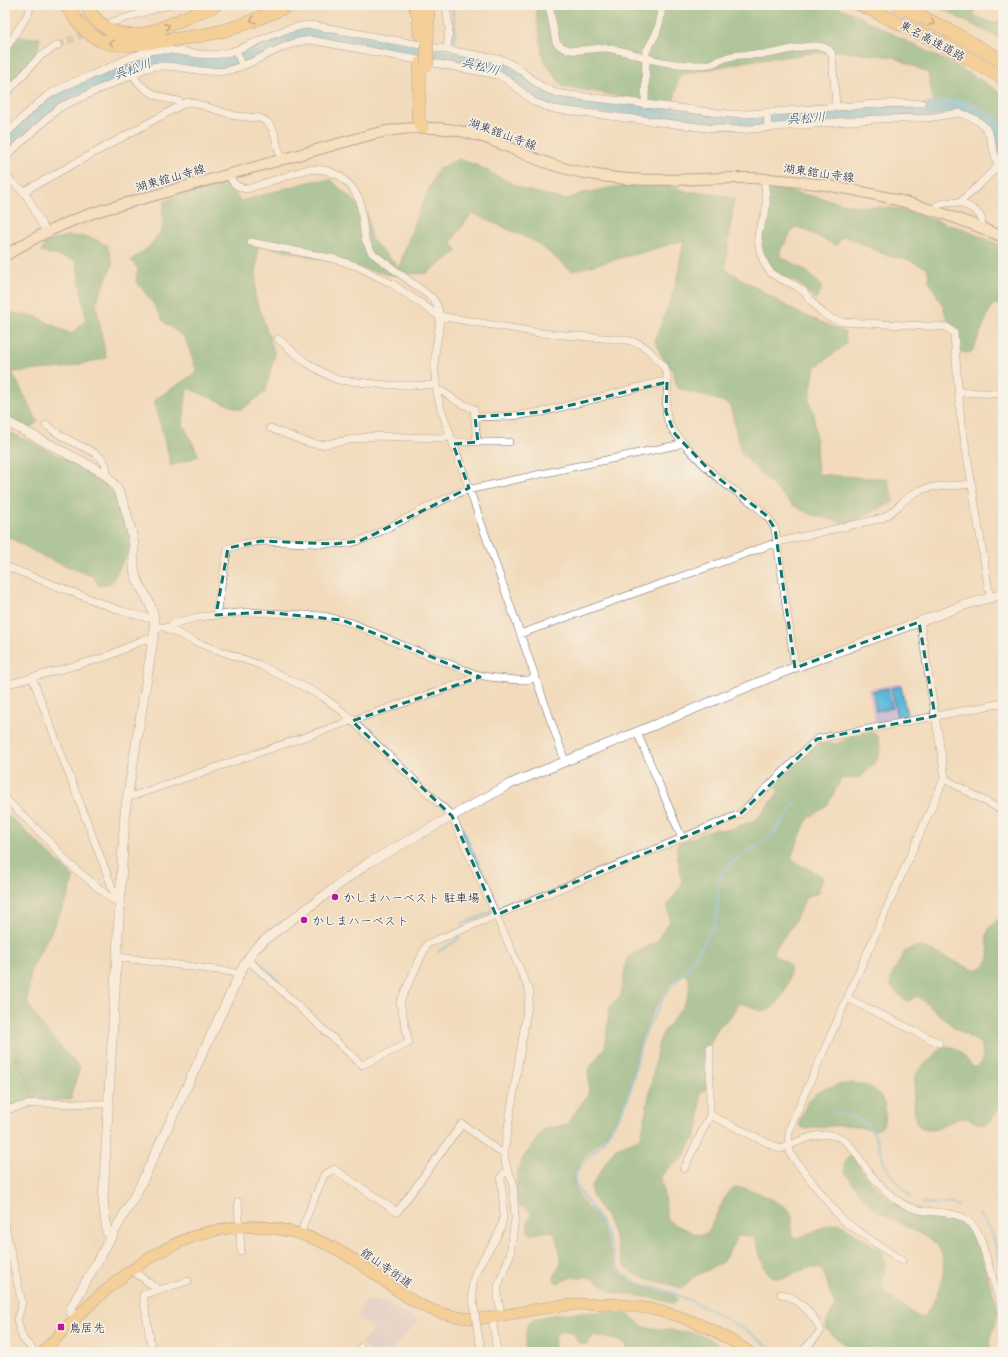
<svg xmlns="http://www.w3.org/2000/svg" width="1008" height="1357" viewBox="0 0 1008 1357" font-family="Mali,'Klee One',sans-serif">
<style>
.industrial{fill:#cfbdcf}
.green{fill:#77c788;stroke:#4c7462}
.forest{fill:#61ac74;stroke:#426758}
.water{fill:#5cb7da;stroke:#3f6c8a}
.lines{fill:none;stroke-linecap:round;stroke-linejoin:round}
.stream{stroke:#5cb7da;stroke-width:2.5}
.river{stroke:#5cb7da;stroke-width:15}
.minor-tunnel{stroke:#c8b6a2;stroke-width:7;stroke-dasharray:7 3.5;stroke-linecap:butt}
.minor-casing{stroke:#6b6368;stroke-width:8}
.tertiary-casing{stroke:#6b6368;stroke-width:10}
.secondary-casing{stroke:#6b6368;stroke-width:12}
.primary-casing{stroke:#6b6368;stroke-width:12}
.motorway-casing{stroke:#6b6368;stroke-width:14}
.minor{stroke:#fff;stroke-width:7}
.tertiary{stroke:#fff;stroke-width:9}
.secondary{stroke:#fce6c4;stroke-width:10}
.primary{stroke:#f7c06c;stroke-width:11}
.motorway{stroke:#f7c06c;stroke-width:13}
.minor-bridge-casing{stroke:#6b6368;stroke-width:8;stroke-linecap:butt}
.motorway-bridge-casing{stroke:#6b6368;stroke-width:14;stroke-linecap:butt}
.minor-bridge{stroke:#fff;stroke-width:7}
.motorway-bridge{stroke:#f7c06c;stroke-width:13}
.oneway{stroke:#8c7154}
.marked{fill:none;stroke:#0f766e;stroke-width:3;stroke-dasharray:8 5;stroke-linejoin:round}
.poi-dot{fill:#b5179e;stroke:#f7f3e8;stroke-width:1.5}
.labels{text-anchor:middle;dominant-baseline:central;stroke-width:3;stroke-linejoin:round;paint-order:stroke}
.street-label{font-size:12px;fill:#22223b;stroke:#f7f3e8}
.poi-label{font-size:12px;fill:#22223b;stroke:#f7f3e8;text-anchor:start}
.water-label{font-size:13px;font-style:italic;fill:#365673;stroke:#f7f3e8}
</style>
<rect width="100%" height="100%" fill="#f7f3e8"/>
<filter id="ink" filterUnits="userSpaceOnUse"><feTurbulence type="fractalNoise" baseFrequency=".025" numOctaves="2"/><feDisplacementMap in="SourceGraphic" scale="8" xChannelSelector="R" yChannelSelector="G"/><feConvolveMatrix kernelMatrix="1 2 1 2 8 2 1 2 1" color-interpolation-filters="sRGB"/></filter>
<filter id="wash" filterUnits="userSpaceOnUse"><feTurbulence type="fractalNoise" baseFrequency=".012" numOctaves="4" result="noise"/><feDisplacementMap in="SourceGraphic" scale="16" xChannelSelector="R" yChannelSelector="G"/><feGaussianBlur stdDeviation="0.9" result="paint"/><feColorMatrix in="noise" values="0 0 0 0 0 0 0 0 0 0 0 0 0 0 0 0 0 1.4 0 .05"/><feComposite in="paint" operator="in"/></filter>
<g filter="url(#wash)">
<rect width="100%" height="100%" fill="#f2dbbc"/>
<!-- industrial -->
<path class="industrial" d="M901,683L908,718L876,725L868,689Z
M372,1300L386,1303L419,1320L390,1352H370L361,1343L373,1330L360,1319L359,1315L361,1307L364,1303L368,1301Z"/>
<!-- green -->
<path class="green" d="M9,1044L31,1101L5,1107V1045Z"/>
<!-- forest -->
<path class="forest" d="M535,5H832L848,11L973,75L1003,95V137L975,102L934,105L928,73L894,57L837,51L755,60L679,75L673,106L562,86L543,59Z
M934,5H974V16L993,23L1003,19V40Z
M7,37L40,38C38,61 22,75 5,90V39Z
M459,159L476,165L523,189L565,200L580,194L614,187L667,185L689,192H705L734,199L725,269L797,312L845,332L846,344L815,368L809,401L814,413L818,474L868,478H887L894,501L849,524L812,515L792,505L741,453L730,404L678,388L672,370L661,355L655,340L675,288L684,240L648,251L572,271L534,241L472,213L451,242L458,251L427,273L390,275L264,246H258L255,296L275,354L265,392L241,410L187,388L183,424L199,456L171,466L154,400L197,372L185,338L164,322L152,302L136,281L138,269L131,260L149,247L163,228V210L165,201L192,190L223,181L241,201L312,181L331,180L367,213L371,239L399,267L416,218L438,169Z
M772,187L855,206L893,208L909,212L960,228L1003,246V306L995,304L992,305L974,348L971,352L965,353L960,351L952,327L947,319L943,306L929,281L928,269L925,267L906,259L888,256L847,237H842L837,245H835L801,228L795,227L780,251V256L805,270L820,284L821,286V291L817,298H814L799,284L777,274L769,263L763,249L761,237L768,192L769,189Z
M66,236L89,237L107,245L113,264L96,303L106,358L63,368L12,372L38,422L26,430L5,418V311L37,317L71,334L86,319L76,260L41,252L45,243Z
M5,430L94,473L118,497L129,526L130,550L111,583L99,586L94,577L44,557L5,535Z
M869,732C876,733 878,735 879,742C880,747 881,751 879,755C876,763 866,773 860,777L841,779L827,806L810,817L806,822L793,853C791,858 792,860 796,863L819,874L822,876L823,879L817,894L807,896L805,899L793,925L773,951C775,960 786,959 790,966C790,982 787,992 776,1004C772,1008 769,1011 762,1011C754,1010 747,1002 738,1004L731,1016L718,1028L708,1048L707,1089L700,1092V1094L699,1126L695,1137L683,1158L667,1169L661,1177L667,1216L668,1220L672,1223L698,1235H703L707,1234L727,1193C731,1188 738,1187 744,1188C753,1190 788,1205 791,1213C794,1220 790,1228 792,1235L796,1238L800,1237L831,1224L837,1223L843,1225L880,1250C893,1266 876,1281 885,1294L919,1317H923C939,1300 954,1257 933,1241L879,1212C865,1202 856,1187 845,1173L844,1165L847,1158L852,1156C857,1161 860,1168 864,1174C877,1189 894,1208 914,1214C938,1220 963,1209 976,1238L997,1306L998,1315L990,1342L989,1352H853L826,1329V1323L835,1306L823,1271C804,1257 783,1294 766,1270C761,1262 759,1250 756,1241C752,1235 744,1235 738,1236L722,1263L694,1277C689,1280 687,1287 681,1288L640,1276L633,1273L627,1268L622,1261L611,1228L606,1217L592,1196L591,1189L593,1184L611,1154L616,1148L639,1139L642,1133C646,1112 650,1090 654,1069C656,1057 657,1043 663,1033C674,1014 695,1000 688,976L683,974C665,981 643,1029 638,1048C634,1066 632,1084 625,1101C620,1112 614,1123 607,1132C598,1146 572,1165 573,1181C574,1194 592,1211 599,1222C609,1241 609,1265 626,1278C637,1287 661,1291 675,1296L677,1298V1301L675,1303H672L647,1297L612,1292L595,1279L588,1277H572L558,1283L555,1281C551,1273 561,1269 561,1260C561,1252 557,1244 556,1237C551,1227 540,1234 531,1234L528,1231L527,1222L531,1216V1212L519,1206L517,1202L516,1182L518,1171L521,1161L544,1129L551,1127L565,1126L587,1096C591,1087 588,1079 588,1070L605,1047L609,1010L611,1005L621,995L626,961L630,956L635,953L656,942L670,921L668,905L682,884L676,846L678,844L714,829L726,830L731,829L757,819L778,793L776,784L815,745L819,743H824L837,744L851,736Z
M5,812L74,877L67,899L51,932L31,969L27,1002L42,1026L80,1068L71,1094V1100H33L10,1042L5,1043Z
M1003,914V1103L990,1122C981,1129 972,1117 961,1118C948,1120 938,1134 924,1129C922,1128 918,1126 917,1124C913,1117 913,1081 916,1075C920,1066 926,1064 933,1057C939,1051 941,1043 952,1047C963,1050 966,1061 974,1067H978C984,1059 984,1052 980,1043L957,1030L920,998L917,996L908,1001L905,1000L891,987V978L904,952L914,947H923L971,969C976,970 981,969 985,964C994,955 985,945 987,934C989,925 998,921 1003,914Z
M852,1083C879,1085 890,1100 883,1126L879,1129L874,1130L847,1125L817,1127L807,1129L800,1127C798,1122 801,1117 803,1112C806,1106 808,1100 813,1096C823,1087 840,1084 852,1083Z
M601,1312H615L629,1315L644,1327L696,1333L709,1338L733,1352H628L626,1344L623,1342L595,1335L593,1336L587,1344C575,1346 579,1340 573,1334L564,1331L556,1334L553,1352H525C525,1345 525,1330 528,1324C533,1313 589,1312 601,1312Z"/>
<!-- water -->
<path class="water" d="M901,686L907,716L897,717L891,688Z
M888,688L892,708L876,711L873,691Z"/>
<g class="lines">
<!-- stream -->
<path class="stream" d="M452,5L455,28L454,47L455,50
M453,59L454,55
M458,820L495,901L494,902
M463,925L464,923L490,913L491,910
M5,944L6,951L5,964
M438,952L457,940L459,936
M258,961L279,981
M834,1112C853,1116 870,1120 877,1140C880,1148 881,1156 885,1164C890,1176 901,1186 910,1196
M922,1203L954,1204L958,1206
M979,1215C994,1230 998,1252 1003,1273
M776,1352L747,1331L705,1307L673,1293L638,1283L629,1278L622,1272L616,1264L605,1230L600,1220L578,1189L575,1183V1175L578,1169L601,1144L615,1123L622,1112L631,1088L640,1047L646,1031L666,993L686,970L714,927L717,913L719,881L723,872L730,864L771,836L796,803"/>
<!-- river -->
<path class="river" d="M5,146L55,100L142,62L158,58H166L209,64L222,63L235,60L297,34L311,32L501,68C522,76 531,95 555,101L727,122L885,111L926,110L959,106L966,108L990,121L996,130L1003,154"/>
</g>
</g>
<g filter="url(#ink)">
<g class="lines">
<!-- minor-tunnel -->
<path class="minor-tunnel" d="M58,45L104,26"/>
<defs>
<path id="minor" d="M446,5L449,28L447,49
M549,5L556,42C568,57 589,47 605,48C630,50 652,63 677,64C687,65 700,66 710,64C718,62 725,57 733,56C744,54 756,55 767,54C781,53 827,36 832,55L836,106
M112,22L168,5
M5,50L28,14L31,5
M236,50L242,65
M133,74C140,91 162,99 179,101L181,105
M495,74L498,59
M5,95L40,56L58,45
M645,105L646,52L656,34L660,21L662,5
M767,112L768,128
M5,135C19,122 32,107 47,96C63,85 82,79 99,72C118,64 136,53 156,50C179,48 203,59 226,53C255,46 281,26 311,25L503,60C526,69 536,90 562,94L728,114H746L875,104L922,103
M5,157L60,107L144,69C172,60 196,75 224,71C254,66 281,42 311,40L498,75L506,79L534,102L553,109L707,128L737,130L876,119L927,118L960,113L966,115L978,121L985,127L989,134L998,166L980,184L959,203
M229,174C232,184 237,187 247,189L308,169L325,170L340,176L352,187L360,201L365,239L372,253L431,297C447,312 436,337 435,356C434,373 436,390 440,406L565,761
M5,176L23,191L28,198L46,232
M765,179C764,188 767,197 766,207C766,215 761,222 759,230C756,243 762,263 771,273C780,281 794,282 803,291C818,306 819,317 843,322L947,327L954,333L960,412L990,597
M24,193L28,189L185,103L191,102L236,116L260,118L267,122L273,129L281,159
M935,211L937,205C944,203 953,201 960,203C969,206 980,212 982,221L980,227
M251,242L335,259L359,267L392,284L439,316L540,333L626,340C638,342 646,346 654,356C660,362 666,368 667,376C670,394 661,410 671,427C675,434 681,440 686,446C698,459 710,472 724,483C741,496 765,508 775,529L794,660L797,667
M278,339L307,363L329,376L338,380L387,385H436
M437,392L442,391L456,401L474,409L477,442
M959,392L1003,394
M475,417L511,416L542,412L660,382H667
M46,425C53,430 59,435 67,439C80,447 106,453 107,471L105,475
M270,428L306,442L320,445L373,436L445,438L450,436
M453,444L459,442H509
M5,566L121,611L148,618H154
M216,615L228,548L243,544L261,541L334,544L351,543L368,538L432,505L463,491L573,467L677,445L682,441
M155,627H165L195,642L260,665L322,696L343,712L452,816L530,992L504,1152L506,1166L513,1182L515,1218L510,1255L498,1286V1297L501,1315
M169,630L172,624L199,617L248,612L323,616L352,623L399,644L475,674L489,677L516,680H529L535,677
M520,634L778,542L883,518C894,512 902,501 913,494C931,483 951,487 972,484
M32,677L115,895L120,896
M5,685L106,657L145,639L153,641
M637,732L682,838
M945,779L1003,811
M127,795L133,796L473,679L475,674
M5,798L49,841L67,862L113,900H120
M117,957L232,972L239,976
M247,959L362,1065L409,1043L400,1002L427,944L740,814L817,739L1003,703
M847,998L939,1043
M5,1110L35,1103L109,1104
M710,1115L780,1149C797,1143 816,1131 835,1136C852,1141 858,1158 868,1171C877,1183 889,1196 903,1204C930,1220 964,1201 980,1237L1003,1312
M684,1169L710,1115V1048
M238,1202L241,1251
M5,1226L22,1303L17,1320L23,1339L35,1352
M301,1235L304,1223L324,1175L334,1169L397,1212L462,1124L500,1152H504
M902,1261L842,1220L791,1155C788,1145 787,1135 791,1125L945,777L921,627L919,622
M133,1269L137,1274L156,1288L157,1291
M781,1294C799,1298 814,1315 821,1331L802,1352
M473,1300C468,1267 489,1257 500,1230C506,1215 502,1195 501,1178L504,1173L508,1171
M492,1317L497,1352
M478,1334L482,1352
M361,1347L366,1352
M152,1352L143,1295L188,1281"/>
<path id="tertiary" d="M5,421L102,472C119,485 124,502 129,522C131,530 133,538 134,546C134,556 133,565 135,574C137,582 142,589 146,596C153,608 156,620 154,634L125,812L103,1200L107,1232L113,1235
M75,1317L71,1312V1308L140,1186L244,965L254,950L267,938L368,863L510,784L796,667L965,605L1003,594"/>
<path id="secondary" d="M5,256C35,236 68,221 102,210L373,134C408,126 444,125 479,136C499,142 519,152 539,160C559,168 581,173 602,176C651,184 702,177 751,178C838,182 924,202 1003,237"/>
<path id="primary" d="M43,1352C118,1271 208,1190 326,1244C359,1259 386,1285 417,1303C437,1314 456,1318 478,1319C505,1316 532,1309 559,1306C629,1298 690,1311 749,1352"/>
<path id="motorway" d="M66,5C76,20 85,34 102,41C119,47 137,44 154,42C179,39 205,36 229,29C250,23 269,14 289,5
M87,5C90,14 96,21 104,26C129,44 151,33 176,22C189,16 202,11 215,5
M415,5L419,17L420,34
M427,5L428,15L427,43
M861,5L946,46L1003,78
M898,5L952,32L1003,61
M420,64L418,118L422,127"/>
</defs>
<!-- minor casing -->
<use href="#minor" class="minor-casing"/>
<!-- tertiary casing -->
<use href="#tertiary" class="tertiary-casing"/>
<!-- secondary casing -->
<use href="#secondary" class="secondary-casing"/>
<!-- primary casing -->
<use href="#primary" class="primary-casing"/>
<!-- motorway casing -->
<use href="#motorway" class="motorway-casing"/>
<!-- minor -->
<use href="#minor" class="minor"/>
<!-- tertiary -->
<use href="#tertiary" class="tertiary"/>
<!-- secondary -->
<use href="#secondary" class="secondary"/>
<!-- primary -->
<use href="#primary" class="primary"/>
<!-- motorway -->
<use href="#motorway" class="motorway"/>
<defs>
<path id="minor-bridge" d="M473,1300L478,1334"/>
<path id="motorway-bridge" d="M427,65V43"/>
</defs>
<!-- minor-bridge casing -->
<use href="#minor-bridge" class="minor-bridge-casing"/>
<!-- motorway-bridge casing -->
<use href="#motorway-bridge" class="motorway-bridge-casing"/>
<!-- minor-bridge -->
<use href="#minor-bridge" class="minor-bridge"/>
<!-- motorway-bridge -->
<use href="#motorway-bridge" class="motorway-bridge"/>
</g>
<!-- one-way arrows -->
<defs><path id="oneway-chevron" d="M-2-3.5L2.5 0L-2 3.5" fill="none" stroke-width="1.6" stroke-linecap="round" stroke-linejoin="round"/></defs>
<g class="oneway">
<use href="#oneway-chevron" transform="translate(253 20) rotate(158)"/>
<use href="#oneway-chevron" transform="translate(932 23) rotate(27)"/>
<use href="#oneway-chevron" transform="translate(167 26) rotate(-24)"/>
<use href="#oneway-chevron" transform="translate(112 43) rotate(-168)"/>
</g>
</g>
<!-- marked area -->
<path d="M0 0H1008V1357H0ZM667,382L666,412L675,434L713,474L767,516L775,529L795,668L919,622L935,716L817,739L740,814L496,915L452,816L352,721L480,677L342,620L264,612L216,615L228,548L261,541L334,544L360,541L469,488L453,444L478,442L475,417L542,412Z" fill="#f2dbbc" fill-opacity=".55" fill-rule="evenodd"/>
<path class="marked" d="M667,382L666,412L675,434L713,474L767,516L775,529L795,668L919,622L935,716L817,739L740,814L496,915L452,816L352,721L480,677L342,620L264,612L216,615L228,548L261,541L334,544L360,541L469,488L453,444L478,442L475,417L542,412Z"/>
<!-- markers -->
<g class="poi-dot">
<circle cx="335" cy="897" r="4"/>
<circle cx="304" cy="920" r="4"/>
<rect x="57" y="1323" width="8" height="8" rx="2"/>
</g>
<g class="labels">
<!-- street labels -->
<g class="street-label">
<text transform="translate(933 40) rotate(28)">東名高速道路</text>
<text transform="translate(503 133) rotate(20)">湖東舘山寺線</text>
<text transform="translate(819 172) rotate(8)">湖東舘山寺線</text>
<text transform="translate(170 177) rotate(-16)">湖東舘山寺線</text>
<text transform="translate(387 1267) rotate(35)">舘山寺街道</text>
</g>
<!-- poi labels -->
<g class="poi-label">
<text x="343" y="897">かしまハーベスト 駐車場</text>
<text x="312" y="920">かしまハーベスト</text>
<text x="69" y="1327">鳥居先</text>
</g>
<!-- water labels -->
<g class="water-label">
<text transform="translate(481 65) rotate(14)">呉松川</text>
<text transform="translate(132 68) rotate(-20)">呉松川</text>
<text transform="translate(806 117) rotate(-4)">呉松川</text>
</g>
</g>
<!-- margin -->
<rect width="1008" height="1357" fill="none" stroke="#f7f3e8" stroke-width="20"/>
</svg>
